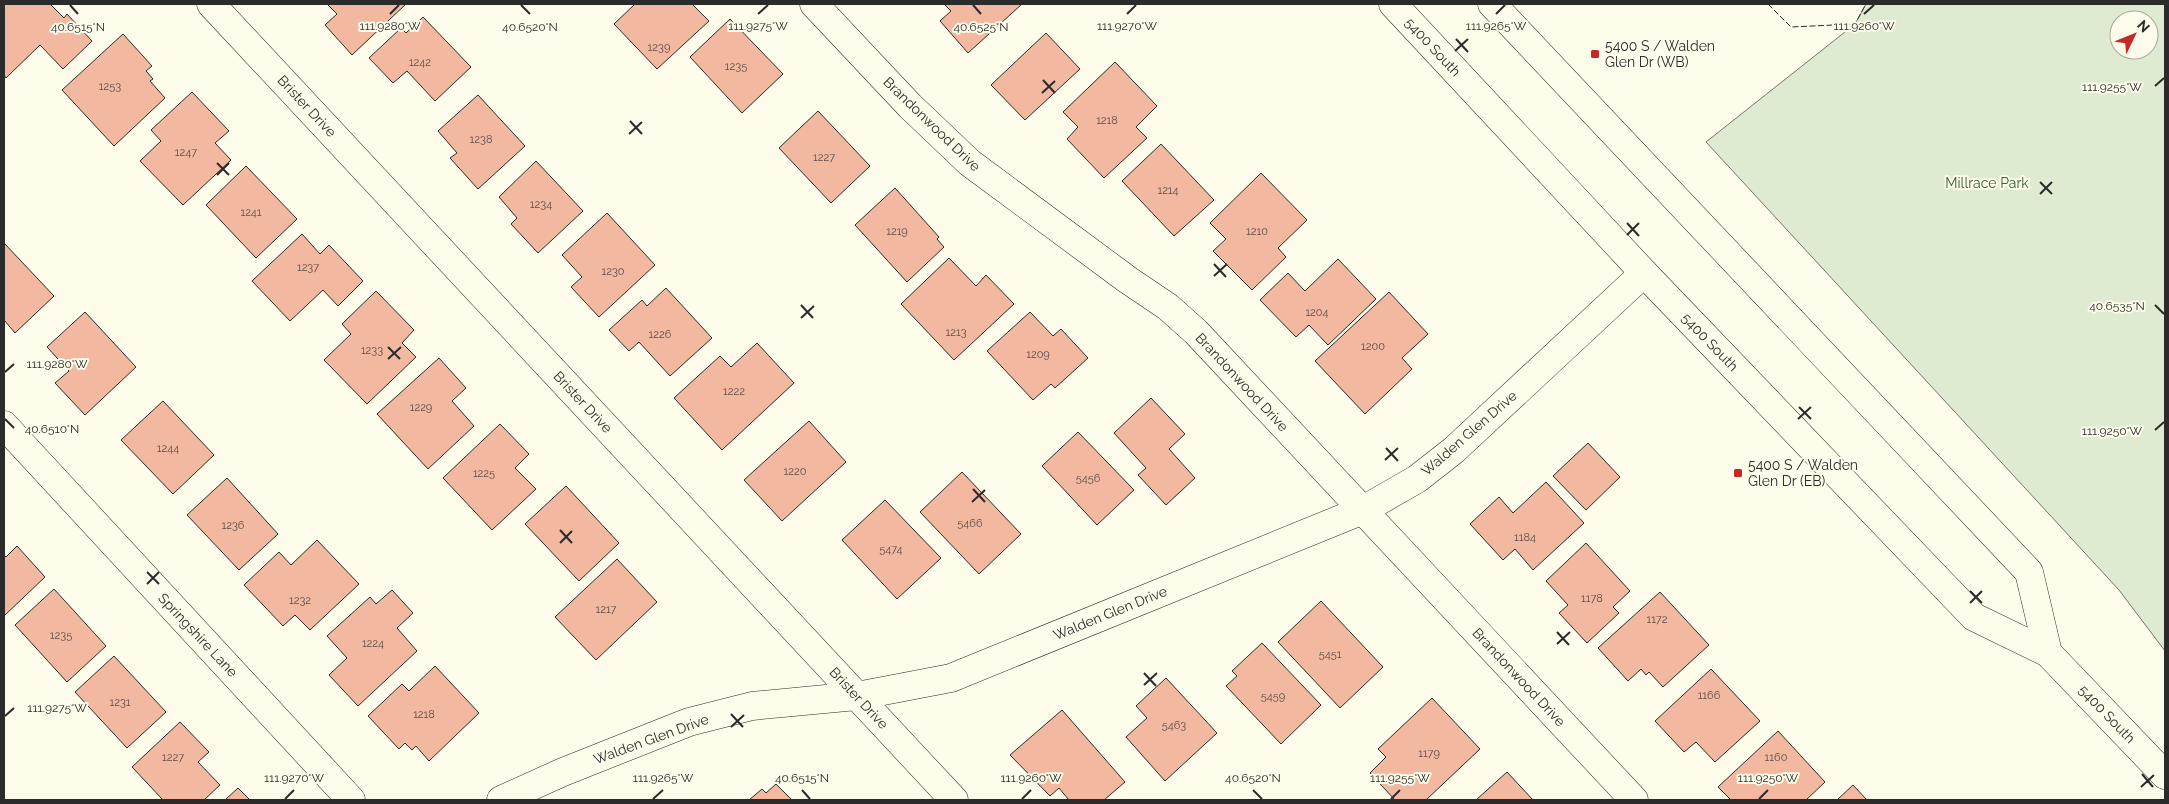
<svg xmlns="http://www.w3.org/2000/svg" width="2169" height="804" viewBox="0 0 2169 804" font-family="Raleway,sans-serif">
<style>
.green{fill:#deebd1;stroke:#74746e;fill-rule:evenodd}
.building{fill:#f2b8a0;stroke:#2b2b2b}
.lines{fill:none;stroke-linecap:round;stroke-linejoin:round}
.minor-casing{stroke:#2b2b2b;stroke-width:29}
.primary-casing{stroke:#2b2b2b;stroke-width:29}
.minor{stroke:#fdfbea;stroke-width:28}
.primary{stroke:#fdfbea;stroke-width:28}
.fence{stroke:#2b2b2b;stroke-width:1;stroke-dasharray:6 2.5;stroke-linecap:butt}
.ticks{fill:none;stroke:#2b2b2b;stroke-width:2}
.poi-dot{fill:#c62828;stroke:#fdfbea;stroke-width:2}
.labels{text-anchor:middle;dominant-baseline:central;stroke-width:4;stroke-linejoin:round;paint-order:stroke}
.number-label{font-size:11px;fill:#5d4e48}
.poi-label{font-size:14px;fill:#2b2b2b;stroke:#fdfbea;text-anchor:start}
.street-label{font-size:14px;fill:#2b2b2b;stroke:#fdfbea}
.park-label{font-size:14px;fill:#34623c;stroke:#fdfbea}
.ticks-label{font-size:12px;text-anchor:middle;fill:#2b2b2b;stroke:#fdfbea;stroke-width:4;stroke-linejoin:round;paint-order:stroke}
</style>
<rect width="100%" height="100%" fill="#fdfbea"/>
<!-- green -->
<path class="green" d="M1866,4H2165V651L2119,590L1706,142L1855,24ZM2119,20H2149V50H2119Z"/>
<!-- building -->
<path class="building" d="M4,4H50L64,18L67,14L92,41L63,69L40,45L6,78L4,75Z
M327,4H406L352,55L325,25L337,14Z
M635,4H694L693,5L709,21L657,69L614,24Z
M944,4H1022L968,53L940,21L951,11Z
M423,17L471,67L435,101L407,71L393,83L369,58L401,28L406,33Z
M730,19L783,74L742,113L690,57Z
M1046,33L1080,69L1025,120L991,85Z
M123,34L152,66L146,71L153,79L150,81L165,98L114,146L62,90Z
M1115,62L1157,106L1136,127L1147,138L1104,178L1067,139L1078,127L1063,112Z
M192,92L229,131L215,143L231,160L183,205L140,161L161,141L151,130Z
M478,95L525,146L478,189L450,158L457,153L438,131Z
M818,111L870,166L831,203L779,148Z
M1161,144L1214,200L1174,236L1122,181Z
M536,161L583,211L538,253L511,224L517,218L499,197Z
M246,166L297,219L256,258L206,205Z
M1261,173L1307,220L1278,248L1286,257L1252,290L1213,251L1226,239L1210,223Z
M895,188L939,237L937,239L944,247L907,282L855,225Z
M607,213L655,265L599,317L571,287L582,277L562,255Z
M302,234L320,254L329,245L363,281L338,306L323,290L290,321L252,281Z
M4,243L54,296L15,333L4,320Z
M949,258L976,286L986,275L1014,304L954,360L901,304Z
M1338,259L1376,299L1328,345L1309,325L1296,337L1260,300L1288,273L1305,291Z
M666,288L712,338L670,376L639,342L629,351L609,330L642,300L647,306Z
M376,291L414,330L402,343L416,357L367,404L324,360L351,334L342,324Z
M1389,292L1428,334L1402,358L1412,369L1365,414L1315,361Z
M85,312L136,367L85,415L55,383L69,371L47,347Z
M1030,312L1053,336L1061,329L1088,358L1055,388L1051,384L1033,400L987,351Z
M757,343L794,383L722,450L674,398L720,356L731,367Z
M439,358L466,388L452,401L474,426L428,469L377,414Z
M1151,398L1185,434L1169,449L1195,478L1166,505L1138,475L1146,468L1114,433Z
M163,401L214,455L173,494L121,440Z
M809,421L846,462L782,521L744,480Z
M500,424L529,454L515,468L536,489L492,530L443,478Z
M1078,432L1134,490L1097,525L1042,466Z
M1588,443L1620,477L1586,510L1553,476Z
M962,472L1021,534L979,574L920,512Z
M227,478L278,534L239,570L187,515Z
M1546,482L1584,523L1533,570L1515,549L1503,560L1470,524L1499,497L1513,513Z
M566,486L619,543L579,581L525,524Z
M885,500L941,558L897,599L842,540Z
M317,540L359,584L310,630L295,615L283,626L244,585L279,552L291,565Z
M1586,543L1630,591L1613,607L1619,613L1587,643L1559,613L1568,605L1546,581Z
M17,546L45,577L4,616V555L6,557Z
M617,559L657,602L596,660L555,617Z
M54,589L106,646L67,682L15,625Z
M392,590L413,613L397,628L417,651L358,706L329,675L347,658L327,636L370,597L376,604Z
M1660,592L1709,645L1663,687L1649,672L1646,675L1641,669L1628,681L1598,648Z
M1321,601L1383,667L1340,708L1278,642Z
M1262,643L1321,705L1281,744L1226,686L1237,676L1232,671Z
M114,656L166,712L127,748L75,692Z
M435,666L479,713L429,761L416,746L412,750L405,743L399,749L368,716L402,684L409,691Z
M1711,669L1760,721L1715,762L1696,742L1684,752L1655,721Z
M1166,678L1217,733L1165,781L1126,737L1147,718L1136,706Z
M1432,698L1480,749L1426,800H1395L1370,773L1386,757L1378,749Z
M1062,710L1125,782L1104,800H1069L1059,788L1050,796L1010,755Z
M180,722L209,752L198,762L220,785L204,800H163L132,767Z
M1778,731L1825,782L1806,800H1731L1718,787Z
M1507,772L1533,800H1476Z
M776,784L792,800H749L762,789L766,793Z
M1853,785L1867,800H1837Z
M238,788L250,800H225Z"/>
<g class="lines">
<defs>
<path id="minor" d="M211,4L954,800
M814,4L910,106L970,163L1128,280L1168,307L1196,332L1634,800
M4,425L351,800
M501,800L563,772L689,722L752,706L857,696L951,678L1363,510L1417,479L1454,450L1644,273"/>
<path id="primary" d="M1393,4L1644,273L1974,617L2048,653L2165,775
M1492,4L2029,572L2048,653"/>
</defs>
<!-- minor casing -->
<use href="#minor" class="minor-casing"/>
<!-- primary casing -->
<use href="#primary" class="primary-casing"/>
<!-- minor -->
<use href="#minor" class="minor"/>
<!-- primary -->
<use href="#primary" class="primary"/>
<!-- fence -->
<path class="fence" d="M1768,4L1791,27L1855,24L1866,4"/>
</g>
<!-- ticks -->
<path class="ticks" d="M70,5L78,14M521,5L530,14M973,5L981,14M390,14L399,5M758,14L768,5M1127,14L1136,5M1496,14L1505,5M1864,14L1874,5M1456,39L1468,52M1455,51L1468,39M1043,80L1055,93M2155,86L2164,78M1042,93L1055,81M630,121L642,134M629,134L642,122M217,163L229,175M217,175L229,163M2040,182L2052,194M2040,194L2052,182M1627,223L1639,236M1627,235L1639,223M1214,264L1226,277M1214,276L1227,264M801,305L813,318M2155,305L2164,314M801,318L814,306M388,347L400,359M388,359L401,347M5,372L14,364M1799,407L1811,419M5,419L14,428M1798,419L1811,407M2155,430L2164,422M1386,448L1398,461M1385,460L1398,448M973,489L985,502M972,502L985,490M560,530L572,543M560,543L572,531M147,572L159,584M147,584L159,572M1970,591L1982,603M1970,603L1982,591M1557,632L1569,645M1557,644L1570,632M1144,673L1156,686M1144,685L1157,673M731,714L743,727M5,716L14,708M731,727L744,715M2142,774L2153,787M2141,787L2154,775M802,790L810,799M1253,790L1262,799M285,799L294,790M653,799L663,790M1022,799L1031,790M1391,799L1400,790M1759,799L1768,790"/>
<!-- markers -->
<g class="poi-dot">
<rect x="1590" y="49" width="10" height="10" rx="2.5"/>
<rect x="1733" y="468" width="10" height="10" rx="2.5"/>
</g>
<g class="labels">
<!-- number labels -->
<g class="number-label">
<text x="659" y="47">1239</text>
<text x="420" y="62">1242</text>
<text x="736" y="66">1235</text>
<text x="110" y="86">1253</text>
<text x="1107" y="120">1218</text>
<text x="481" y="139">1238</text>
<text x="186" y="152">1247</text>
<text x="824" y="157">1227</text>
<text x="1168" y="190">1214</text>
<text x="541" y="204">1234</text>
<text x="251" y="212">1241</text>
<text x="897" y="231">1219</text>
<text x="1257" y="231">1210</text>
<text x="308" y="267">1237</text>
<text x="613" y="271">1230</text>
<text x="1317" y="312">1204</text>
<text x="956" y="332">1213</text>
<text x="660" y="334">1226</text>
<text x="1373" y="346">1200</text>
<text x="372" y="350">1233</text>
<text x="1038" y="354">1209</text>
<text x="734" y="391">1222</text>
<text x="421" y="407">1229</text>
<text x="168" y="448">1244</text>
<text x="795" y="471">1220</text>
<text x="484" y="473">1225</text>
<text x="1088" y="478">5456</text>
<text x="970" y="523">5466</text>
<text x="233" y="525">1236</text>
<text x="1525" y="537">1184</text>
<text x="891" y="549">5474</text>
<text x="1592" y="598">1178</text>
<text x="300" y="600">1232</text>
<text x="606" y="609">1217</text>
<text x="1657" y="619">1172</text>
<text x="61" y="635">1235</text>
<text x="373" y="643">1224</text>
<text x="1330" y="654">5451</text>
<text x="1709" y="695">1166</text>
<text x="1273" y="696">5459</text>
<text x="120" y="702">1231</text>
<text x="424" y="714">1218</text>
<text x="1174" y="725">5463</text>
<text x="1429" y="753">1179</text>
<text x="173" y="757">1227</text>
<text x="1776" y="757">1160</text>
</g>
<!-- poi labels -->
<g class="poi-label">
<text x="1605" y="46">5400 S / Walden<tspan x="1605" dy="16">Glen Dr (WB)</tspan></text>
<text x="1748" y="465">5400 S / Walden<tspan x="1748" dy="16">Glen Dr (EB)</tspan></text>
</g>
<!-- street labels -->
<g class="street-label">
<text transform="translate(1433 47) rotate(47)">5400 South</text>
<text transform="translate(307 106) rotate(47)">Brister Drive</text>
<text transform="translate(932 124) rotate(44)">Brandonwood Drive</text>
<text transform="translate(1710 342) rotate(46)">5400 South</text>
<text transform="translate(1242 382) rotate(47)">Brandonwood Drive</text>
<text transform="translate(583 402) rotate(47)">Brister Drive</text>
<text transform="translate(1469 433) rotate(-41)">Walden Glen Drive</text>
<text transform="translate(1110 613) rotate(-22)">Walden Glen Drive</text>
<text transform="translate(198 635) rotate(47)">Springshire Lane</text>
<text transform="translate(1519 677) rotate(47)">Brandonwood Drive</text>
<text transform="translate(859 698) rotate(47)">Brister Drive</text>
<text transform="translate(2107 714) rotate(46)">5400 South</text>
<text transform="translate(651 739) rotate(-20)">Walden Glen Drive</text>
</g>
<!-- park labels -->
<g class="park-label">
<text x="1987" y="183">Millrace Park</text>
</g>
</g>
<g class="ticks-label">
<text x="390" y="30">111.9280°W</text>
<text x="758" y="30">111.9275°W</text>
<text x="1127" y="30">111.9270°W</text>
<text x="1496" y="30">111.9265°W</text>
<text x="1864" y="30">111.9260°W</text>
<text x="78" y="31">40.6515°N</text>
<text x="530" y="31">40.6520°N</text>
<text x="981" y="31">40.6525°N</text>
<text x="2112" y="91">111.9255°W</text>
<text x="2117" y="310">40.6535°N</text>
<text x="57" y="368">111.9280°W</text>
<text x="52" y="433">40.6510°N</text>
<text x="2112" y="435">111.9250°W</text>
<text x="57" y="712">111.9275°W</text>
<text x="802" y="782">40.6515°N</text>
<text x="1253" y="782">40.6520°N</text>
<text x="294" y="782">111.9270°W</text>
<text x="663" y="782">111.9265°W</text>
<text x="1031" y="782">111.9260°W</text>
<text x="1400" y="782">111.9255°W</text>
<text x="1768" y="782">111.9250°W</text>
</g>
<!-- border -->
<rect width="2169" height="804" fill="none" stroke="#2b2b2b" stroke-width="10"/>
<!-- north arrow -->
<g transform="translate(2134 35) rotate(47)"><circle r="24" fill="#fdfbea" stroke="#a9a89e"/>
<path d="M0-4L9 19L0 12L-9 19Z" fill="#c62828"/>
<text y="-8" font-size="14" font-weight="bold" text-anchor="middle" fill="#2b2b2b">N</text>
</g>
</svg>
